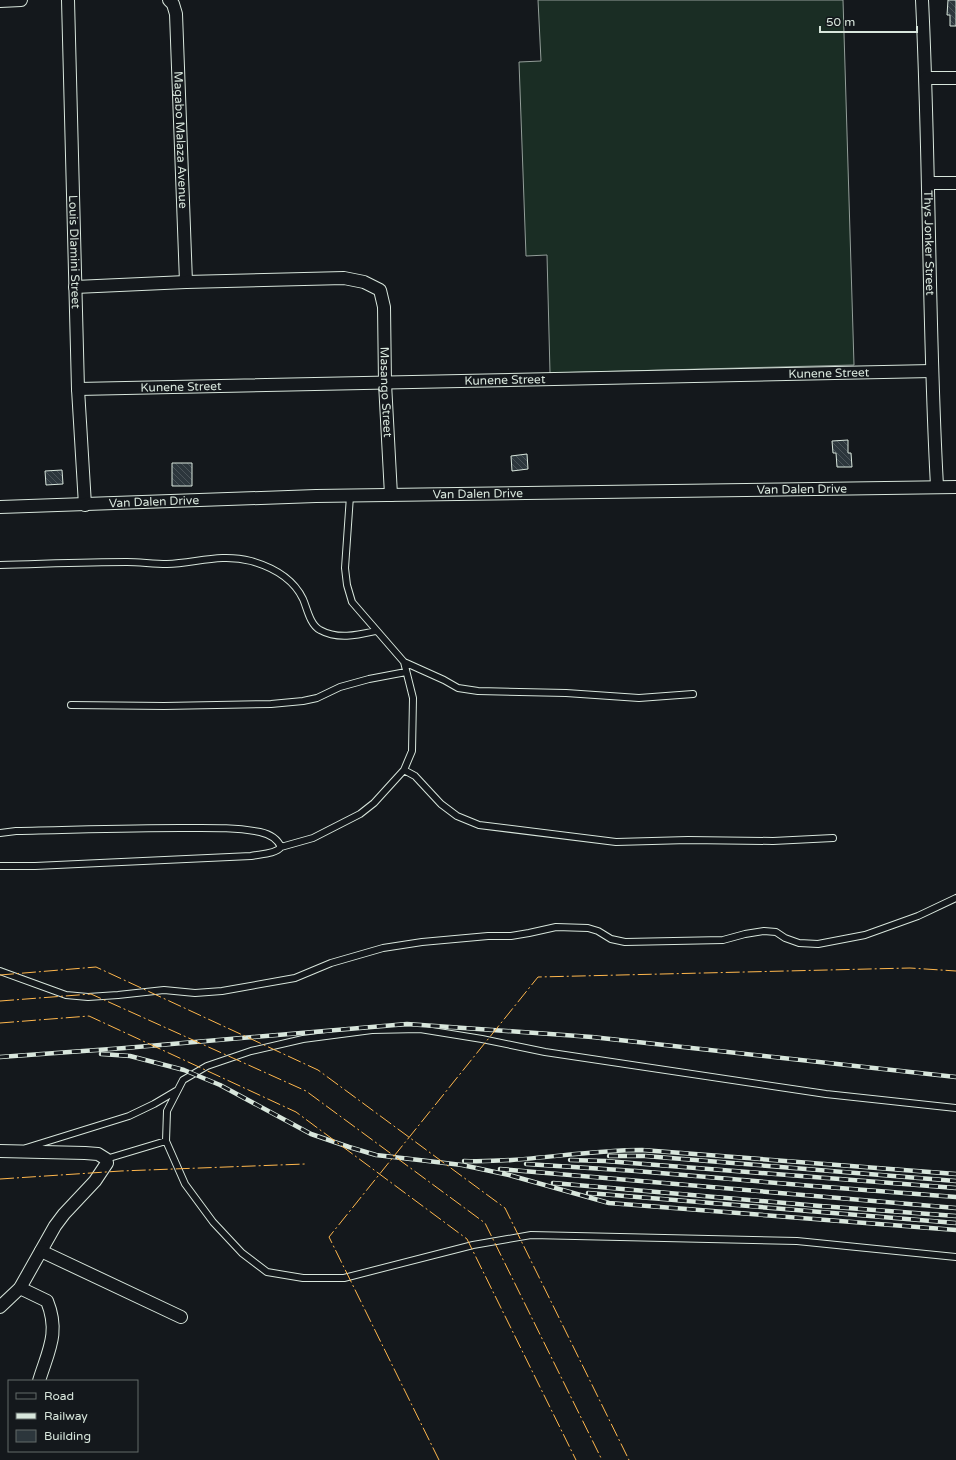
<svg xmlns="http://www.w3.org/2000/svg" width="956" height="1460" viewBox="0 0 956 1460" font-family="'Varela Round',sans-serif">
<style>
.pitch{fill:#1a2d24;stroke:#939e99}
.building{fill:url(#building-back-hatch);stroke:#d8e6dc}
.lines{fill:none;stroke-linecap:round;stroke-linejoin:round}
.service-casing{stroke:#d8e6dc;stroke-width:8}
.minor-casing{stroke:#d8e6dc;stroke-width:14}
.service{stroke:#14181c;stroke-width:6}
.minor{stroke:#14181c;stroke-width:12}
.rail-casing{stroke:#d8e6dc;stroke-width:4.5}
.rail{stroke:#14181c;stroke-width:3;stroke-dasharray:9;stroke-linecap:butt}
.power{stroke:#ffb74d;stroke-width:1;stroke-dasharray:14 3 2 3;stroke-linecap:butt}
.labels{text-anchor:middle;dominant-baseline:central;stroke-width:3;stroke-linejoin:round;paint-order:stroke}
.street-label{font-size:12px;fill:#d8e6dc;stroke:#14181c}
</style>
<defs>
<pattern id="building-back-hatch" width="6" height="6" patternUnits="userSpaceOnUse"><rect width="6" height="6" fill="#2c363c"/><path d="M-1 5l2 2M0 0l6 6M5-1l2 2" fill="none" stroke="#4a5358"/></pattern>
</defs>
<rect width="100%" height="100%" fill="#14181c"/>
<!-- pitch -->
<path class="pitch" d="M538,0H843L854,365L550,373L547,255L526,256L519,62L541,61Z"/>
<!-- building -->
<path class="building" d="M948,0H956V26H950V15H947Z
M848,440V453H851L852,467H837L836,453H833L832,441Z
M527,454L528,469L512,471L511,456Z
M172,463H192V486H172Z
M62,470L63,484L46,485L45,471Z"/>
<g class="lines">
<defs>
<path id="service" d="M0,565C42,564 85,562 127,562C140,562 153,564 167,564C196,563 221,553 251,561C272,567 293,578 303,599C307,608 310,625 320,630C338,640 358,635 376,631
M404,662L444,680L458,688L478,691L566,693L639,698L693,694
M71,705L164,706L271,704L303,701L317,698L340,687L369,679L406,672
M404,770L415,776L441,804L457,816L479,825L616,842L688,840L773,841L833,838
M0,833L16,831C71,830 126,828 181,828C207,828 234,827 260,832C269,834 277,838 281,847
M0,866H35L251,856C260,854 276,854 281,847L313,838L360,814L374,803L404,770L412,751L413,698L404,662L352,602L347,585L345,568L350,496
M0,971L66,995L88,997L118,995L164,990L195,993L222,991L295,978L331,963L383,948L422,942L488,936H511L529,933L556,927L588,928L598,931L611,939L625,942L723,940L745,934L764,931L776,932L785,938L799,943L818,944L865,935L918,916L956,898
M956,1108L826,1094L545,1052L482,1039L420,1029L372,1030L303,1039L251,1051L207,1066L183,1080L167,1111L166,1141L185,1184L213,1222L242,1253L267,1272L303,1278H344L473,1245L531,1235L797,1241L956,1257
M26,1148L129,1116L154,1104L176,1091
M106,1159L166,1141"/>
<g id="minor">
<path id="s1" d="M68,0L78,389L85,505"/>
<path id="s2" d="M169,0L173,4L176,14L186,282"/>
<path id="s3" d="M922,0C930,162 928,324 937,486"/>
<path d="M0,1L21,0"/>
<path d="M926,78H956"/>
<path d="M929,183H956"/>
<path id="s4" d="M75,287L186,282L344,278L364,282L380,290L384,307L385,383L391,495"/>
<path id="s5" d="M78,389L932,371"/>
<path id="s6" d="M0,507L316,496L956,487"/>
<path d="M0,1151L85,1153L98,1154L106,1159L107,1163L95,1181L64,1214L55,1226L20,1288L0,1307"/>
<path d="M41,1251L181,1317"/>
<path d="M20,1288L47,1301C60,1333 48,1351 39,1381"/>
</g>
</defs>
<!-- service casing -->
<use href="#service" class="service-casing"/>
<!-- minor casing -->
<use href="#minor" class="minor-casing"/>
<!-- service -->
<use href="#service" class="service"/>
<!-- minor -->
<use href="#minor" class="minor"/>
<defs>
<path id="rail" d="M101,1054L130,1056L184,1070L220,1085L311,1134L349,1147L376,1155L462,1165L509,1175L609,1203L956,1230
M0,1057L125,1048L407,1024L592,1037L956,1077
M609,1156H645L956,1181
M570,1160L605,1161L956,1188
M464,1161C524,1163 582,1150 642,1150L956,1174
M526,1164L636,1171L813,1186L956,1197
M500,1169L956,1208
M553,1183L820,1206L956,1216
M588,1193L956,1223"/>
</defs>
<!-- rail casing -->
<use href="#rail" class="rail-casing"/>
<!-- rail -->
<use href="#rail" class="rail"/>
<!-- power -->
<path class="power" d="M0,975L96,967L318,1070L505,1208L629,1460
M0,1001L91,994L306,1091L485,1223L602,1460
M0,1023L89,1016L296,1112L467,1239L576,1460
M0,1179L121,1171L305,1164
M439,1460L329,1237L538,977L910,968L956,971"/>
</g>
<g class="labels">
<!-- street labels -->
<g class="street-label">
<text stroke="none"><textPath href="#s2" startOffset="142">Magabo Malaza Avenue</textPath></text>
<text stroke="none"><textPath href="#s3" startOffset="243">Thys Jonker Street</textPath></text>
<text stroke="none"><textPath href="#s1" startOffset="252">Louis Dlamini Street</textPath></text>
<text stroke="none"><textPath href="#s5" startOffset="751">Kunene Street</textPath></text>
<text stroke="none"><textPath href="#s5" startOffset="427">Kunene Street</textPath></text>
<text stroke="none"><textPath href="#s5" startOffset="103">Kunene Street</textPath></text>
<text stroke="none"><textPath href="#s4" startOffset="410">Masango Street</textPath></text>
<text stroke="none"><textPath href="#s6" startOffset="802">Van Dalen Drive</textPath></text>
<text stroke="none"><textPath href="#s6" startOffset="478">Van Dalen Drive</textPath></text>
<text stroke="none"><textPath href="#s6" startOffset="154">Van Dalen Drive</textPath></text>
</g>
</g>
<!-- legend -->
<rect x="8" y="1380" width="130" height="72" fill="#14181c" stroke="#626a69"/>
<rect x="16" y="1393" width="20" height="6" fill="#14181c" stroke="#626a69"/>
<text x="44" y="1400" font-size="12" fill="#d8e6dc">Road</text>
<rect x="16" y="1413" width="20" height="6" fill="#d8e6dc" stroke="#626a69"/>
<text x="44" y="1420" font-size="12" fill="#d8e6dc">Railway</text>
<rect x="16" y="1430" width="20" height="12" fill="#2c363c" stroke="#626a69"/>
<text x="44" y="1440" font-size="12" fill="#d8e6dc">Building</text>
<!-- scale -->
<path d="M820 26v6h97v-6" fill="none" stroke="#d8e6dc" stroke-width="2"/>
<text x="826" y="26" font-size="12" fill="#d8e6dc" stroke="#14181c" stroke-width="3" paint-order="stroke">50 m</text>
</svg>
